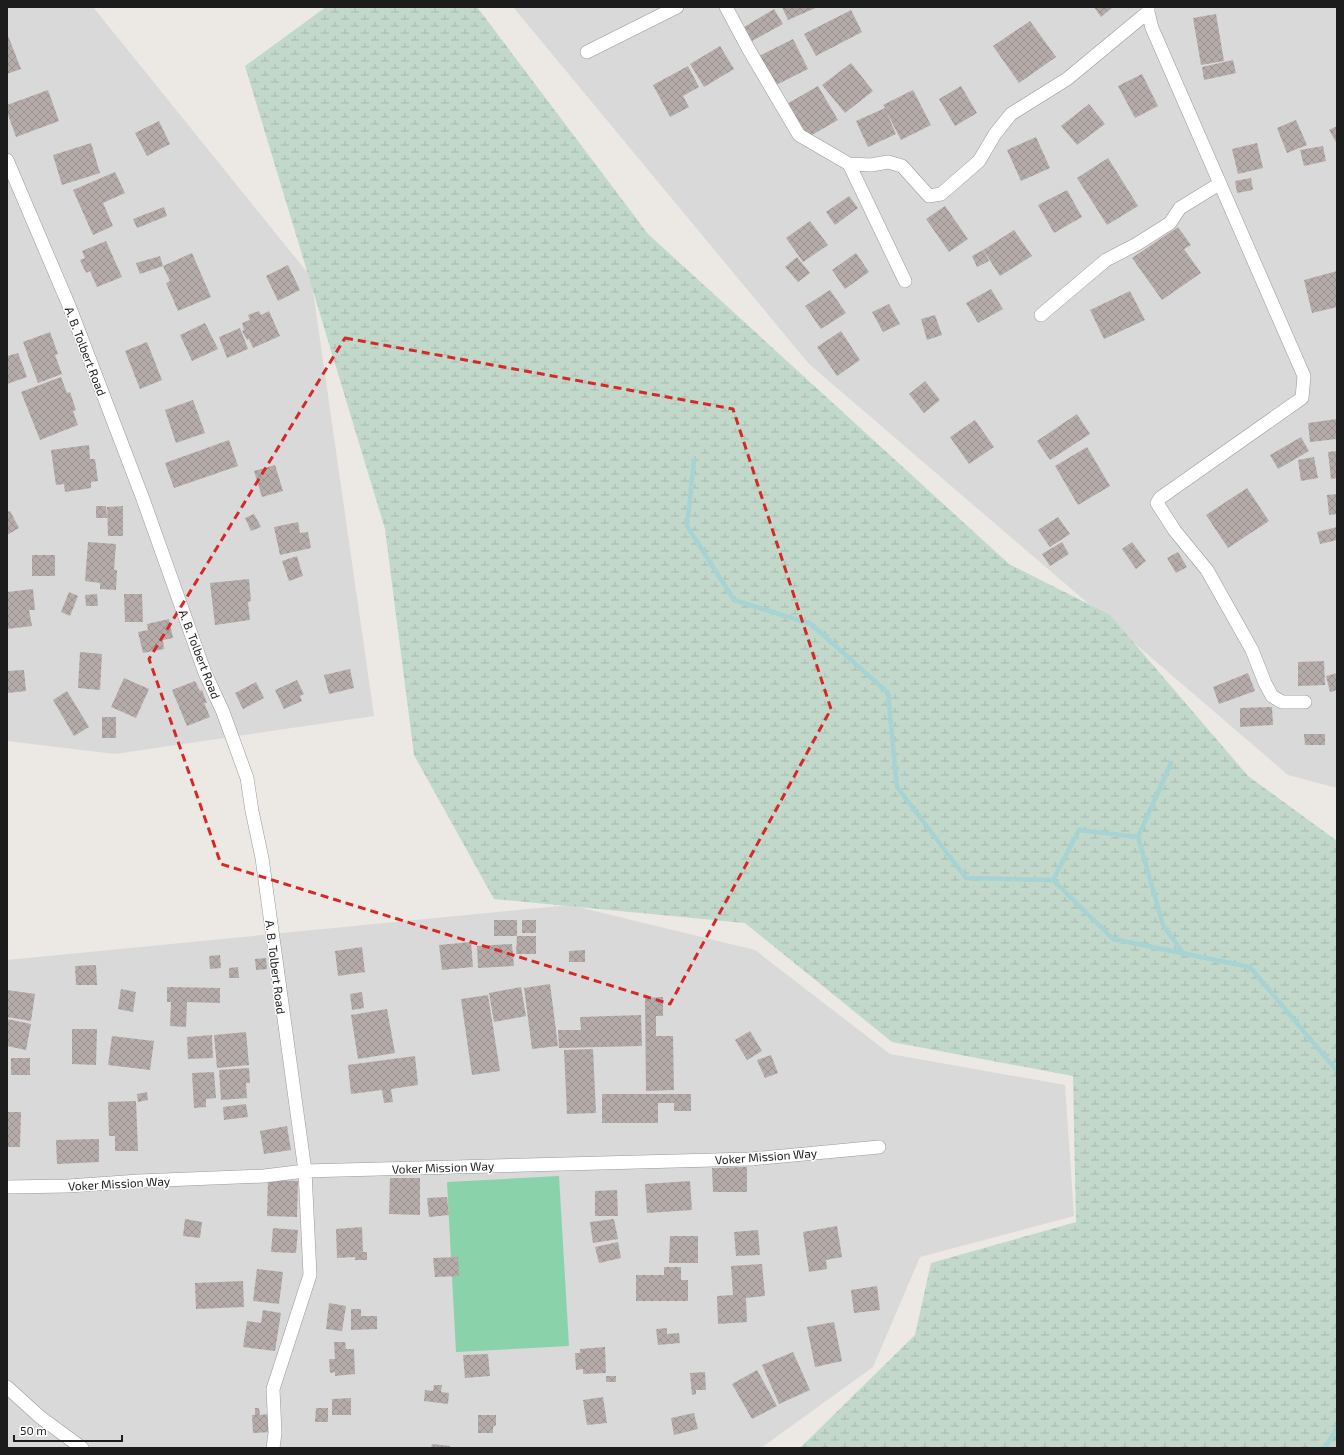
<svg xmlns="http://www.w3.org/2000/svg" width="1344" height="1455" viewBox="0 0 1344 1455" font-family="'Exo 2',sans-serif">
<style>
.residential{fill:#dad9d9}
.wetland{fill:url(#wetland-marsh)}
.pitch{fill:#8ad2a9}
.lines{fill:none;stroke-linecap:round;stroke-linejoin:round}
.stream{stroke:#a8d3d5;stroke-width:4.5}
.building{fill:url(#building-cross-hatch)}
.street-casing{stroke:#999;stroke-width:14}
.street{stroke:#fff;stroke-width:13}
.marked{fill:none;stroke:#d62828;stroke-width:3;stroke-dasharray:8 5;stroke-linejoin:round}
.labels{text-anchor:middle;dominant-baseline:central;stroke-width:3;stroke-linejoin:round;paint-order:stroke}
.street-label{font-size:12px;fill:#1c1c1c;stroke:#fff}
</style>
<defs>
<pattern id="wetland-marsh" width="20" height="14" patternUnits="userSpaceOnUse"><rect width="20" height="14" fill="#c2d8ca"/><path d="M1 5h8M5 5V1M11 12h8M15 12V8" fill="none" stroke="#a6b9ad"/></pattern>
<pattern id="building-cross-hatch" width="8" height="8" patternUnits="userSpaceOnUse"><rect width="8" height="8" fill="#b5aca9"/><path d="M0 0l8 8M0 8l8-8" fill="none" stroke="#9b9391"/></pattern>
</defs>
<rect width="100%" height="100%" fill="#ece8e3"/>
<!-- residential -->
<path class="residential" d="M7,7H93L311,277L374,716L115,754L7,741Z
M513,7H1337V788L1288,775L809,364Z
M570,905L755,950L890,1054L1065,1085L1074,1216L920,1257L873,1367L761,1448H7V960Z"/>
<!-- wetland -->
<path class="wetland" d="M326,7H477L648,234L1009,564L1110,615L1248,776L1337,841V1448H800L915,1335L931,1263L1076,1222L1073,1076L892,1042L745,923L494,899L414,755L385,529L245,66Z"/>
<!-- pitch -->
<path class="pitch" d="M559,1176L569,1346L456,1352L447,1182Z"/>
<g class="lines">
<!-- stream -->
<path class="stream" d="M694,461L687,526L734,600L811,624L888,693L897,787L966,878L1053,880L1113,939L1250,967L1337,1071
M1171,763L1138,837L1163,925L1184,954
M1053,880L1079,830L1138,837
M1325,1448L1337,1428"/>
</g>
<!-- building -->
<path class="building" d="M782,7H818L788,20Z
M1094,7H1113L1101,17Z
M774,9L783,24L752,41L744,27Z
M851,10L862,32L816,56L804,34Z
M1216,14L1224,61L1201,65L1193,18Z
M1030,21L1056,57L1019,83L993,46Z
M7,33L21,69L7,74Z
M793,39L808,69L774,86L759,56Z
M720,46L734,69L704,87L690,64Z
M1233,60L1236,73L1204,80L1202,67Z
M851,63L873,91L845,113L822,85Z
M688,66L699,87L683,96L689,107L670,117L653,85Z
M1142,74L1158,106L1135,118L1118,86Z
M818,86L838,120L805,139L785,105Z
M961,86L977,113L955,126L939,99Z
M48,90L59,121L16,137L7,112V105Z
M913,90L931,125L901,140L886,111L896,134L868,147L856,121L885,108L883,105Z
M1089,104L1105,124L1077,145L1061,126Z
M1296,120L1307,145L1287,153L1277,128Z
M159,121L170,144L147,156L135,133Z
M1337,126V144L1329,130Z
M1036,137L1050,168L1021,181L1007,150Z
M91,143L100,173L62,185L53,155Z
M1257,143L1263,168L1238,174L1232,149Z
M1323,146L1326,161L1304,166L1300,150Z
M1108,158L1138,206L1107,225L1077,178Z
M115,172L125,193L103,203L113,226L93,235L73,190Z
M1251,178L1253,190L1237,193L1235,181Z
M1067,190L1082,217L1054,233L1038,205Z
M849,196L858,208L835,225L826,212Z
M945,206L968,239L949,252L926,219Z
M164,207L167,216L137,228L133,219Z
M810,221L828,245L803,262L786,238Z
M1178,227L1191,245L1184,249L1201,273L1162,300L1132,258Z
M1014,230L1032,256L1000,276L983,250Z
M106,241L122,277L97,287L90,271L86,273L80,260L85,258L82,251Z
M983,250L989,261L977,267L972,256Z
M192,253L211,297L178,311L166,283L170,281L163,266Z
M856,253L869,272L845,289L832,270Z
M160,256L163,266L140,274L136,263Z
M797,257L810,273L798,282L785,267Z
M288,265L300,290L278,301L266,276Z
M1337,271V307L1312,313L1304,280Z
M991,289L1003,309L978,323L966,303Z
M830,290L846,313L821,329L805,306Z
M1130,291L1145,320L1104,339L1090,310Z
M889,304L900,324L883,332L872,312Z
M259,311L261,315L269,311L280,336L253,348L249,339L247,340L242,331L244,330L242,323L250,320L248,315Z
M935,315L942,335L927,340L921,319Z
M205,323L218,349L192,361L180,335Z
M240,328L248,349L227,358L219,337Z
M841,331L860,360L837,376L817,347Z
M50,332L58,354L55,355L62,374L38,383L23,342Z
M147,342L162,380L140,389L125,351Z
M18,353L27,377L7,384V356Z
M61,377L67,393L70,392L76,410L73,411L78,425L40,440L21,392Z
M925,381L940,400L924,413L909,394Z
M193,400L205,433L176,443L165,410Z
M1077,414L1090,434L1050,460L1037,441Z
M1337,419V439L1310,442L1308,423Z
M975,420L994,447L969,464L950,437Z
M1301,437L1309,451L1278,469L1270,455Z
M229,440L238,466L174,488L165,463Z
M89,445L90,459H95L98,481L91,482V488L65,492L64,484L56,485L51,450Z
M1087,447L1110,486L1078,505L1055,466Z
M1337,451V478L1331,479L1328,452Z
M1314,457L1318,478L1301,481L1298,460Z
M275,465L283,491L262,497L254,471Z
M1247,488L1269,521L1228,548L1206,515Z
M1337,494V514L1329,515L1327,495Z
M96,506H106L107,518H96Z
M123,506V536H108L107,507Z
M10,511L19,528L7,535V512Z
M254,514L261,527L251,531L245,518Z
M1058,517L1070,534L1050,547L1038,530Z
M298,522L300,533L308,532L311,548L280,555L274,527Z
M1337,527V540L1320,544L1317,532Z
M88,542L116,544L114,570H117L116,590L100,589V583L85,581Z
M1062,542L1069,554L1050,566L1042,554Z
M1132,542L1146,561L1136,569L1122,549Z
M1178,552L1187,567L1176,573L1167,558Z
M32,555H55V576H32Z
M297,556L303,576L289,581L282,561Z
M249,579L251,601L248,602L250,620L215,625L210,583Z
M33,589L35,610H29L32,626L7,629V592Z
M69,592L78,596L70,616L61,612Z
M97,594L98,606H86L85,595Z
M124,594H142L143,622H125Z
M169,619L173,638L163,640L164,649L143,653L138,632L148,630L147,624Z
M80,652L102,654L100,690L78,688Z
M1324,661L1325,685L1298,686V662Z
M350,669L354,688L329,694L324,675Z
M24,670L26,691L7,693V671Z
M1248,673L1255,691L1219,704L1213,687Z
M1337,673V690L1330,692L1326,676Z
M124,678L149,689L136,718L111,707Z
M297,680L304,694L300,696L302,701L284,709L275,690Z
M195,681L200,691L202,690L207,703H204L210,717L187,726L172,690Z
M256,682L264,698L243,709L235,693Z
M67,691L89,727L74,736L53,700Z
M1272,707L1273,725L1240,727V708Z
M102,717H116V738H102Z
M1304,734H1325V745H1305Z
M494,920H517V936H536V954H516L517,936H494Z
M522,920H536V933H522Z
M471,942L473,967L442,970L439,945Z
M512,944L514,966L478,968L477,946Z
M362,947L365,972L338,976L335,951Z
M585,950V962H569V951Z
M220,955L221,968L210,969L209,956Z
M266,958L267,969L256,970L255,959Z
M96,965L97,985H76L75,966Z
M238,967L239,978H229V968Z
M550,984L558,1046L532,1049L524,988Z
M167,987L220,988V1003L187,1002L186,1027L170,1026L171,1002H167Z
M521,987L526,1016L494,1022L489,993Z
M121,989L136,992L133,1012L118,1009Z
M7,990L35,994L31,1021L7,1017Z
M362,992L364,1008L352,1010L350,994Z
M488,995L500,1071L472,1075L461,999Z
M663,997V1016H656V1036H673L674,1090L646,1091L645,998Z
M387,1009L395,1053L358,1059L351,1015Z
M641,1015L642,1046L559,1048L558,1030H581L580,1017Z
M7,1019L31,1024L26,1050L7,1046Z
M72,1029H97L96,1065L72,1064Z
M750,1031L762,1051L747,1060L735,1040Z
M246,1032L249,1065L217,1068L214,1035Z
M212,1035L213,1058L188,1059L187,1037Z
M112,1036L154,1041L150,1070L108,1065Z
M593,1049L596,1113L567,1114L564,1050Z
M771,1055L778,1073L765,1078L757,1060Z
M415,1056L418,1085L391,1089L393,1102L384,1103L382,1090L351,1094L348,1065Z
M11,1058H30V1075H11Z
M249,1068L250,1083H246L247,1098L221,1100L219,1070Z
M214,1072L216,1098L206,1099V1107L194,1108L192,1073Z
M147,1092L148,1100L138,1102L137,1094Z
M602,1094H691V1111H674V1103H658V1123H602Z
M136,1101L138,1151H115V1136H109L108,1102Z
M246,1104L248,1117L224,1120L223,1107Z
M7,1112H21L20,1147H7Z
M287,1126L291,1150L264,1154L260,1131Z
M99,1139V1162L57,1164L56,1140Z
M747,1167V1192H713L712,1168Z
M390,1178H420V1215L389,1214Z
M268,1180L298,1181L297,1217L267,1216Z
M690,1181L692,1210L647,1213L645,1184Z
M617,1190L618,1216H595V1191Z
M447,1197L449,1215L429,1217L427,1198Z
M185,1219L202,1222L200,1238L183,1236Z
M614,1219L618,1239L593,1243L590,1222Z
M837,1226L842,1257L826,1260L827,1269L809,1272L803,1232Z
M362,1227L363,1252H367V1260H355V1257L337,1258L336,1229Z
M273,1228L298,1230L296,1253L271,1252Z
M758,1230L760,1255L736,1256L734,1232Z
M670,1236H698V1263H669Z
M618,1242L621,1258L599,1263L595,1247Z
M458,1257L459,1276L435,1277L433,1258Z
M762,1264L765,1296L746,1298L747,1322L718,1324L717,1296L733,1295L731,1266Z
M664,1267H681V1280H688V1301H636V1275H664Z
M257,1269L283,1272L279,1304L253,1301Z
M243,1281L244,1307L196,1309L195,1283Z
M877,1286L880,1310L854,1313L851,1290Z
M329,1303L346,1306L342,1331L326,1329Z
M351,1309H361V1316H377V1329L351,1330Z
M263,1310L281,1313L275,1351L243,1347L247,1321L261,1323Z
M834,1322L842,1361L815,1367L807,1327Z
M667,1328V1334L679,1333L680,1343L658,1345L656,1329Z
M334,1342H345L346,1349H354L355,1374L335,1376V1372L330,1373L329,1359H335Z
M605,1347L606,1373L583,1374V1369L576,1370L575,1353H580V1349Z
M793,1352L810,1390L779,1404L762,1365Z
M488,1354L490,1376L465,1378L463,1355Z
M757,1370L777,1406L752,1419L732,1384Z
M705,1372L706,1390H696V1394L692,1395L690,1373Z
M606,1376H616V1382H606Z
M434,1385H442L441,1392L449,1393L448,1404L424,1401L425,1390L433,1391Z
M603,1397L607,1423L587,1425L583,1400Z
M351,1398V1415H332V1399Z
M255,1408H259L260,1415L270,1414L271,1432L253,1433L252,1415H255Z
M316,1408H328V1422H315Z
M694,1413L698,1429L674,1435L671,1418Z
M478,1415H496V1425L493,1427V1433H478Z
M432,1444L450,1446V1448H431Z"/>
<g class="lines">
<defs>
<path id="street" d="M726,7L749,50L799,135L849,164L871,165L888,162L902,166L929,196L941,194L979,161L995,134L1011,114L1067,79L1148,12
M1148,7V12L1152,28L1304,376L1302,398L1160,498L1157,503L1175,531L1207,570L1252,650L1265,683L1272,696L1282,702H1305
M587,52L677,7
M7,160L70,308L143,499L205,673L223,712L247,778L252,811L262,858L305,1171L310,1275L273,1389L275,1433L273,1448
M849,164L905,281
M1041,315L1106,260L1137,244L1170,223L1180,208L1219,184
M7,1187L68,1186L139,1181L264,1176L305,1171L751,1159L879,1147
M7,1387L40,1417L82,1448"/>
</defs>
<!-- street casing -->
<use href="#street" class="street-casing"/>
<!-- street -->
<use href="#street" class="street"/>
</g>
<!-- marked area -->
<path class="marked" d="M345,338L733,409L831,709L670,1004L221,864L149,659Z"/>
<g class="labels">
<!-- street labels -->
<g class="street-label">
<text transform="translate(86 351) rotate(69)">A. B. Tolbert Road</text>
<text transform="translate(200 654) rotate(69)">A. B. Tolbert Road</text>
<text transform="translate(276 967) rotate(83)">A. B. Tolbert Road</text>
<text transform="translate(766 1156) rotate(-4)">Voker Mission Way</text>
<text transform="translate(443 1167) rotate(-2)">Voker Mission Way</text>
<text transform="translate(119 1183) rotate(-3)">Voker Mission Way</text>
</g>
</g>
<!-- border -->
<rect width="1344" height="1455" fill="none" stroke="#1c1c1c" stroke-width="16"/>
<!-- scale -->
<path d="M14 1435v6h108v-6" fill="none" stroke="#1c1c1c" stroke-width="2"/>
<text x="20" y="1435" font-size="12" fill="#1c1c1c" stroke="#ffffff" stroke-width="3" paint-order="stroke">50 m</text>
</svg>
